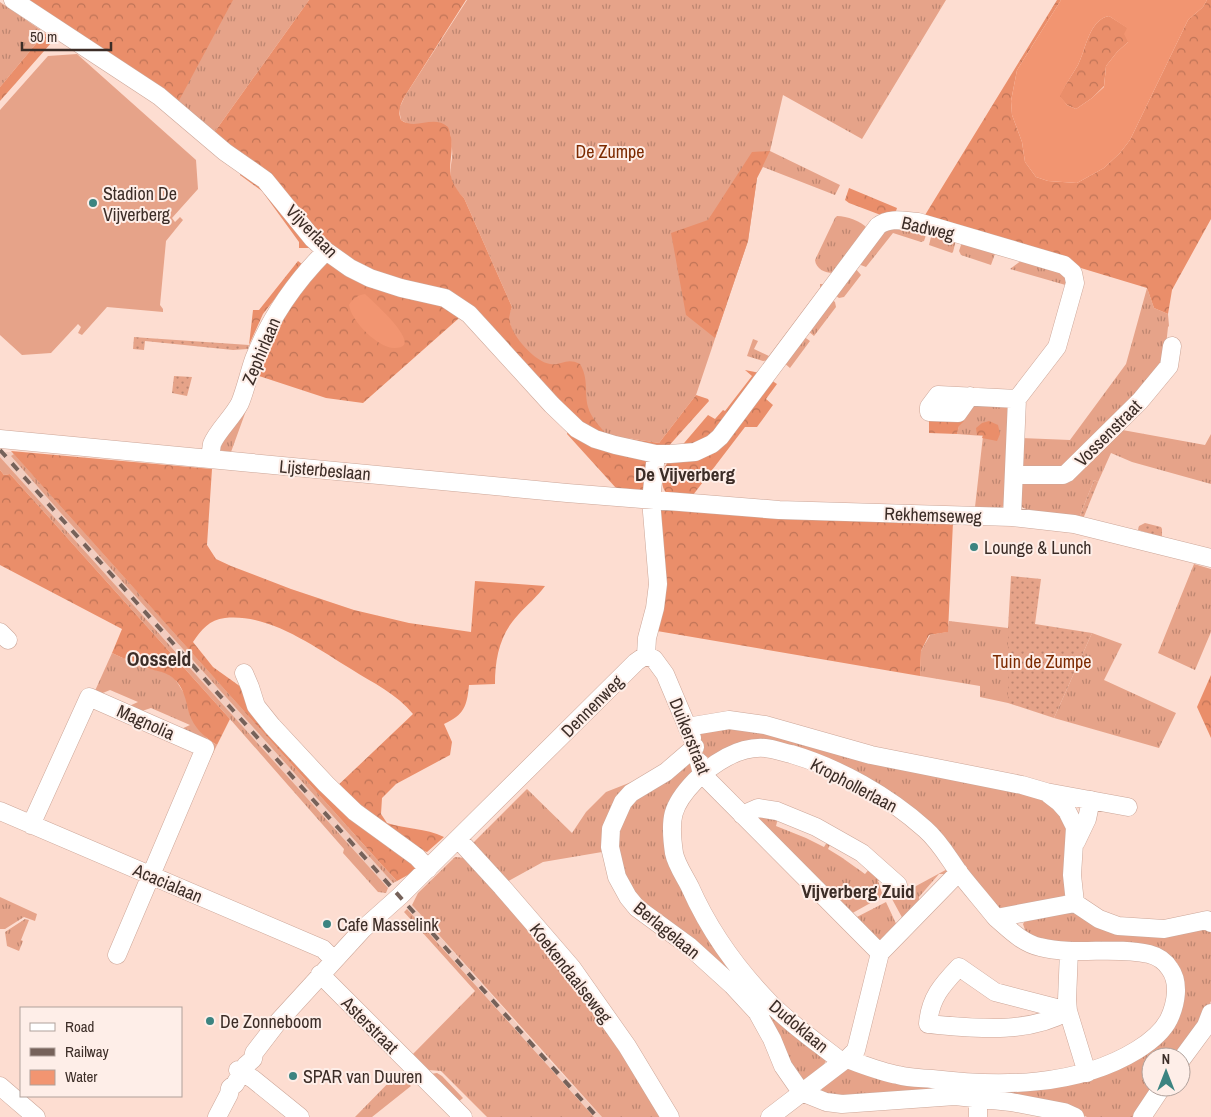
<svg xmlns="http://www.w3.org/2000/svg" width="1211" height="1117" viewBox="0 0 1211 1117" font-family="'Archivo Narrow',sans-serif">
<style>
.built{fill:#f2cdc0}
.grass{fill:url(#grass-tufts)}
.forest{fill:url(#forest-crowns)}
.garden{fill:url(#garden-dots)}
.pitch{fill:#e6a389}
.water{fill:#f29571;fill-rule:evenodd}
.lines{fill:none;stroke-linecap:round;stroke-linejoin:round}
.minor-casing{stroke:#cca698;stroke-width:19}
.minor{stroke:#fff;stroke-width:18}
.rail{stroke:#76625a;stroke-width:4;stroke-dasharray:9 9;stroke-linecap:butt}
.poi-dot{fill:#3c8481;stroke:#feeee8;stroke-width:2}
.labels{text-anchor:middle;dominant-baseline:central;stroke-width:4;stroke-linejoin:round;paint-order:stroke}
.park-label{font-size:18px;fill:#7c2a00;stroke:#feeee8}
.poi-label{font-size:18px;fill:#3c2d27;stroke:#feeee8;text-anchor:start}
.street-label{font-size:18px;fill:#3c2d27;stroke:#feeee8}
.neighbourhood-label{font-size:19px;font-weight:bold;fill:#3c2d27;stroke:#feeee8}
.quarter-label{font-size:20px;font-weight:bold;fill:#3c2d27;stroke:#feeee8}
</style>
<defs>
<pattern id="grass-tufts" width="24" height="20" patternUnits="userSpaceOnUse" patternTransform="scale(1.25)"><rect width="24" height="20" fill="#e6a389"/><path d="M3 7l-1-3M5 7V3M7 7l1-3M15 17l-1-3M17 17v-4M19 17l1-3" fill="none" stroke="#bc8570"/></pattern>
<pattern id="forest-crowns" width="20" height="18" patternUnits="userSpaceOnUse" patternTransform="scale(1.25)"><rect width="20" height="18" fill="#ea8e6a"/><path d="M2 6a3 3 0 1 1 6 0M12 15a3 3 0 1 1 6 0" fill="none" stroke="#bf7457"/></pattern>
<pattern id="garden-dots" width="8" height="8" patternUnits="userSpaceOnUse" patternTransform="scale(1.25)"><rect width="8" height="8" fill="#e6a389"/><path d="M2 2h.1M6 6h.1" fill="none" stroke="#bc8570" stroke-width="1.8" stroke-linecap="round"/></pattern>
</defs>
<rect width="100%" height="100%" fill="#fdddd1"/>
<!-- built -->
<path class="built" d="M0,452H12L14,454L12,456L59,511L393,883L388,888L0,457Z
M412,905L550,1061L602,1117H594L407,909Z"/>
<!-- grass -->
<path class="grass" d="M19,0H309L211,137Z
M467,0H946L862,139L783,95L770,151L840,185L835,195L763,167L757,178L748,241L696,395L659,443L627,438L625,443L601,433L518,356L510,323L509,314L512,307L464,198C449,183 449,177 452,158C453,150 451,141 450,133L421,124L410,125L401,120L399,109L405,96Z
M0,2L45,33L0,87Z
M837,216C847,216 861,221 867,228L833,273C825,273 816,269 815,260L835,218Z
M890,224L927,232L924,241L921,242L893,233L866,267L858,264Z
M932,233L956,240L953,252L952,253L929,245Z
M962,242L996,251L991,265L961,255L959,251Z
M1022,260L1063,269L1069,286L1010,269Z
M855,268L861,275L844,297L839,298L833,294Z
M820,284H824L769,360L763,361L747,356L753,339L758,341L754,349L769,356L820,288Z
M1147,288L1154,308L1168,314L1169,326L1168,327L1164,364L1068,469L1022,470L1021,438L1070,440L1126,364Z
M829,298L835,302L836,307L814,336L808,331Z
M285,315L259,376L251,391L247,408L231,452L217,450L264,347Z
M803,336L810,341L790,368L783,362Z
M973,402L1011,406L1008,504L998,509L975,507L983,436L957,434L961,417Z
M1117,429L1205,445L1211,434V484L1132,462L1111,453L1098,482L1094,480L1079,518C1060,515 1032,514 1018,505L1020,486L1025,481L1064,479Z
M14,454L381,864L397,881L393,883L59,511L11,456Z
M0,457L388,888L386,893L378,892L343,853L344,849L230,719L10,474L4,475L0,470Z
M1194,564L1211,569V632L1195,670L1158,653Z
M949,621L1008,628V703L980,697V686L920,676L921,651L930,635L947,632Z
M1092,633L1122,644L1104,680L1176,713L1159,748L1054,718Z
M112,653L142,667L165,672L175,679L187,698L190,714L208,740L217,745L204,772L212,744L179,730L190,725L151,708L139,712L127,707L138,702L110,690L98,695L94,693Z
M733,725L1053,801L1071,830L1067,893L1061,898L1005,908H996L932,828L792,750L710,759L704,755L698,741L701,732Z
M687,760L697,765L668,815L693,907L827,1058C824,1068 811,1079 801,1080L778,1039L633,896L624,880L615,835L633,798Z
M634,781L637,783L608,851L543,862L503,884L469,847L527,789L572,833L586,812L606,792Z
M759,814L778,818L776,826L806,838L824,847L829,839L832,841L828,849L841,857L865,874L871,867L883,879L878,881L883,896L849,915L755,821Z
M455,857L466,858L528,927L560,969L600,1022L663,1117H602L412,905L418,893Z
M953,866L950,874H939L919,897V901L905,923L892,899Z
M0,897L37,914L35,921L24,917L5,929H0Z
M886,902L899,930L883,947L853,919Z
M1073,908L1088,917L1195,927L1211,930V1001L1201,1024L1174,1057H1151V1087H1153L1139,1111L1133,1117H1087L1068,1109L839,1099L822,1092L821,1087L841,1068L1045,1084L1163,1035L1177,968L1092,946L1043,940L1026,933L1023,924L1027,918Z
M407,909L594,1117H487L441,1071L428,1070L412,1055L475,991L404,912Z
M25,919L29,920L21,940L23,941L19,951L7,946L5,932Z
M398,1073L411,1086L372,1117H355Z
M437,1073L442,1076L463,1098L456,1104L430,1074Z"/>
<!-- forest -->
<path class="forest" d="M20,0H233L175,108Z
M309,0H466L405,96C401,104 397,110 401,120C416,131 433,114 448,127C460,157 437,170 464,198L512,307C510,312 509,316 510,322C512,336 535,362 550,364C562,366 566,357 580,364C589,379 584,392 588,407C591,418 599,425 606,434L618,436V441L588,430L474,314L396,283L346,260L211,137Z
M1057,0H1061L1017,70L1011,101L1012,115L1022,142L1025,162L1036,177L1048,181L1077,183L1104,168L1120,153L1130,140L1188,20L1203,7L1207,0H1211V219L1172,290L1168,314L1154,308L1147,288L922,220Z
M1109,16L1128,28V42L1117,52L1106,66L1104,86L1092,98L1076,109L1067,105L1059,96C1065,85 1072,75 1078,65C1086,49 1089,20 1109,16Z
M45,33L52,42L0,101V87Z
M770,151L757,178L748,241L715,338L686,315L671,233L708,220L752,152Z
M243,171L261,182L311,248H299V242L262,191L240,175Z
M849,188L897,208L894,217H886L849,203L845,200Z
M298,261L302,264L263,314L249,345L253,310H259Z
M324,262H330L436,300L461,314L458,319L363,403L326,398L259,376L285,315L284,307Z
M745,370L760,373L717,435L679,449L708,415L715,419L723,410L725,411L752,376Z
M768,378L777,384L766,399L773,405L757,427H745L693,495L667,493C659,487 662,469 668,462L696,458Z
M696,395L708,399L709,401L666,449L625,443L626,438L659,443Z
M961,417L964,421L959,426L957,434L929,433V421Z
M989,421L998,425L1000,434L997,441L982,438L983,435H977L976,428L982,423Z
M568,430L644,459L647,463L645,489L642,490L616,488L567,434Z
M11,451L212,469L207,545L216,559L231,566L291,589L354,610L409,623L471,632L475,581L545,586C537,597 527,605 518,615C500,634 495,658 495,684L469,685C467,706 464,715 444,724L452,742L450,755L396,784L382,798L381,814L387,823C406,829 425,828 444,837L427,852L421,850L355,807L333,790L413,714C397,694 373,683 351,669C316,648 269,613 225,618C209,620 202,629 193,642L213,667L248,692L252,706L303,767L338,801L371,829L411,856L416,867L415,871L397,881L381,864Z
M0,470L4,475L10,474L230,719L217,745C204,737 194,728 189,713C186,701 184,687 173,678C164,670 152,671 141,666C131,662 121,657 112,653L122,629L0,565Z
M657,509L953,522L948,632L929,635L921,651L920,676L657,631Z
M1211,675V738L1197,707Z"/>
<!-- garden -->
<path class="garden" d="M134,337L147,338L249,345L248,349L233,350L145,341L144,350L133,349Z
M174,376L192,377L187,396L172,393Z
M1094,480L1098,482L1083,519L1079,518Z
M1145,523L1161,527L1162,529V537L1138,530L1139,526Z
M1011,576L1041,579L1035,624L1092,633L1054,718L1008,703V628Z"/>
<!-- pitch -->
<path class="pitch" d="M77,54L196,160L198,189L172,218L175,222L180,217L183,220L166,241L160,305L163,309V312L107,307L82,335L78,333L81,327L78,324L51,353L22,355L0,335V110L48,56Z"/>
<!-- water -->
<path class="water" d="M1061,0H1207L1203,7L1188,20L1130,140L1120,153L1104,168L1077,183L1048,181L1036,177L1025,162L1022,142L1012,115L1011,101L1017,70ZM1109,16L1127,28L1124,34L1128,42L1117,52L1106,66L1104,87L1092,98L1076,109L1067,105L1060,96C1065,85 1072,75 1078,65C1086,49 1089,20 1109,16Z
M365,294C371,300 428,349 394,348C378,348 351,321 349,305C352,299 358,295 365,294Z"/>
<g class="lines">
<defs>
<path id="minor" d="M13,0L159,96L225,152L265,180L313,239L326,251L350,268L370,278L401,288L445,298L469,314L552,405L577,429L595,439L615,445L656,454H670L695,452L712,444L720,437L878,226C890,217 904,221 918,222L1064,265L1073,273L1075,283L1057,347L1017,399L1012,517
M970,396L958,413L929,412V407L938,395L1017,399
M0,439L567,493L779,510L1012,517L1074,524L1211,558
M210,459C211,454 211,449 212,444C217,431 233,417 240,403C246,388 249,373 254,359C270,318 295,282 326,251
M1015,475H1063L1067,473L1140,401L1169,366L1172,346
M0,632L8,640
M646,655L654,659L665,674L692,738
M244,673L250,687L256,706L272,726L326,784L355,812L417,857L428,869
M687,727L729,720L765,725L871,755L1022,785L1046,792L1059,802L1067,811L1075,827L1072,875L1075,903L1099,919L1118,926L1164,929L1207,920L1211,923
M695,747L666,772L631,793L623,802L611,829L610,847L617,877L628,897L637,908L689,946L732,985L757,1012L772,1039L783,1066L801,1092L826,1102L842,1104L955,1096L1011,1102L1064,1112L1075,1117
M699,762L702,774L880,953
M1046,792L1128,807
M0,811L323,949L334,960
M742,815L758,808L777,811L816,827L862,853L898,885
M31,825L89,697L205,748L117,955
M458,839L502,887L572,968L627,1046L670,1117
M1076,842L1087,819L1091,800
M996,918C984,903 972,889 960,874C949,859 940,842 925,829C888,796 839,768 791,754C782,752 774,749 765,748C739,746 713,763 695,781C671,806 669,819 674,853C676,864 685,877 690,887C709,930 736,968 769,1002C790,1024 818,1043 842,1062L847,1059C864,1065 881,1072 898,1075C909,1078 921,1078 932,1079C1000,1087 1077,1087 1137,1050C1150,1042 1162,1033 1169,1019C1176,1004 1180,983 1170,969C1165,961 1157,956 1149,954C1114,946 1075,956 1040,947C1022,943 1009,929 996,918L1075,903
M1069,951L1067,1000L1068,1011L1087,1073
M959,967L995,992L1068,1011C1027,1035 974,1028 928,1024C930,998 942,985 959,967Z
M320,974L463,1117
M847,1059L856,1050L880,953L959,872
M1181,1060L1206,1026L1211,1013
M238,1070L253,1079L300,1117
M0,1086L36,1117
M217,1117L229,1094L230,1088L235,1084L246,1065L253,1059L254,1053L277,1023L363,929L400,896L636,662L646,655L647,638L655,608L658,584L651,500L656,454
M770,1117L842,1062
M978,1117V1099
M1142,1117L1162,1087"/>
</defs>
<!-- minor casing -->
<use href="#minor" class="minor-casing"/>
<!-- minor -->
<use href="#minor" class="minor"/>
<!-- rail -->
<path class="rail" d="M0,450L597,1117"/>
</g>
<!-- markers -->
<g class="poi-dot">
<circle cx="93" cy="203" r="5"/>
<circle cx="974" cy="547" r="5"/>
<circle cx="327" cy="924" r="5"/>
<circle cx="210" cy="1021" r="5"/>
<circle cx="293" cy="1076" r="5"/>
</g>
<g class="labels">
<!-- park labels -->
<g class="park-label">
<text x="610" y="151">De Zumpe</text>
<text x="1042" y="661">Tuin de Zumpe</text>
</g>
<!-- poi labels -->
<g class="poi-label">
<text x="103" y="193">Stadion De<tspan x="103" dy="21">Vijverberg</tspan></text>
<text x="984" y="547">Lounge &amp; Lunch</text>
<text x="337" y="924">Cafe Masselink</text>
<text x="220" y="1021">De Zonneboom</text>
<text x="303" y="1076">SPAR van Duuren</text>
</g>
<!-- street labels -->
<g class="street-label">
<text transform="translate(928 228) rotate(13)">Badweg</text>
<text transform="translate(312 231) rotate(46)">Vijverlaan</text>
<text transform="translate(261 351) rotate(-67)">Zephirlaan</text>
<text transform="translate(1108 433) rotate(-45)">Vossenstraat</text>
<text transform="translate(325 470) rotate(5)">Lijsterbeslaan</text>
<text transform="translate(933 515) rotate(2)">Rekhemseweg</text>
<text transform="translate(592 706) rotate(-45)">Dennenweg</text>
<text transform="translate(146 722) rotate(24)">Magnolia</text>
<text transform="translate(690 736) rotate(68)">Duikerstraat</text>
<text transform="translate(854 785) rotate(28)">Krophollerlaan</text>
<text transform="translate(168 883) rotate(23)">Acacialaan</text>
<text transform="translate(667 930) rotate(39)">Berlagelaan</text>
<text transform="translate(571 973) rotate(52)">Koekendaalseweg</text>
<text transform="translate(370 1025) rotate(45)">Asterstraat</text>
<text transform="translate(799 1026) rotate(40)">Dudoklaan</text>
</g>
<!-- neighbourhood labels -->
<g class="neighbourhood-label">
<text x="685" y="474">De Vijverberg</text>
<text x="858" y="891">Vijverberg Zuid</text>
</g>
<!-- quarter labels -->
<g class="quarter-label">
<text x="159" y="658">Oosseld</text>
</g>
</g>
<!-- legend -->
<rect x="20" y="1007" width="162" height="90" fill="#feeee8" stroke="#b0a19b"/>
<rect x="30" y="1023" width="25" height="8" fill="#ffffff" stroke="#b0a19b"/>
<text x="65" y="1032" font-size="15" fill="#3c2d27">Road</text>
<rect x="30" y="1048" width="25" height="8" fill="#76625a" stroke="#b0a19b"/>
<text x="65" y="1057" font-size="15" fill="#3c2d27">Railway</text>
<rect x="30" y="1070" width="25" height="15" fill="#f29571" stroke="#b0a19b"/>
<text x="65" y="1082" font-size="15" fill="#3c2d27">Water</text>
<!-- north arrow -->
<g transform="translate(1166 1072)"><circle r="24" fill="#feeee8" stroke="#b0a19b"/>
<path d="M0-4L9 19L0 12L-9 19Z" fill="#3c8481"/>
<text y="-8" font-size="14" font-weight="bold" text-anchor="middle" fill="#3c2d27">N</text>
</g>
<!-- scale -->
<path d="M22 42v8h89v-8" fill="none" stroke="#3c2d27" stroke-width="2.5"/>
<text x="30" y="42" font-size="15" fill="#3c2d27" stroke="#feeee8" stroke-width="4" paint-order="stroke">50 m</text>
</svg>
